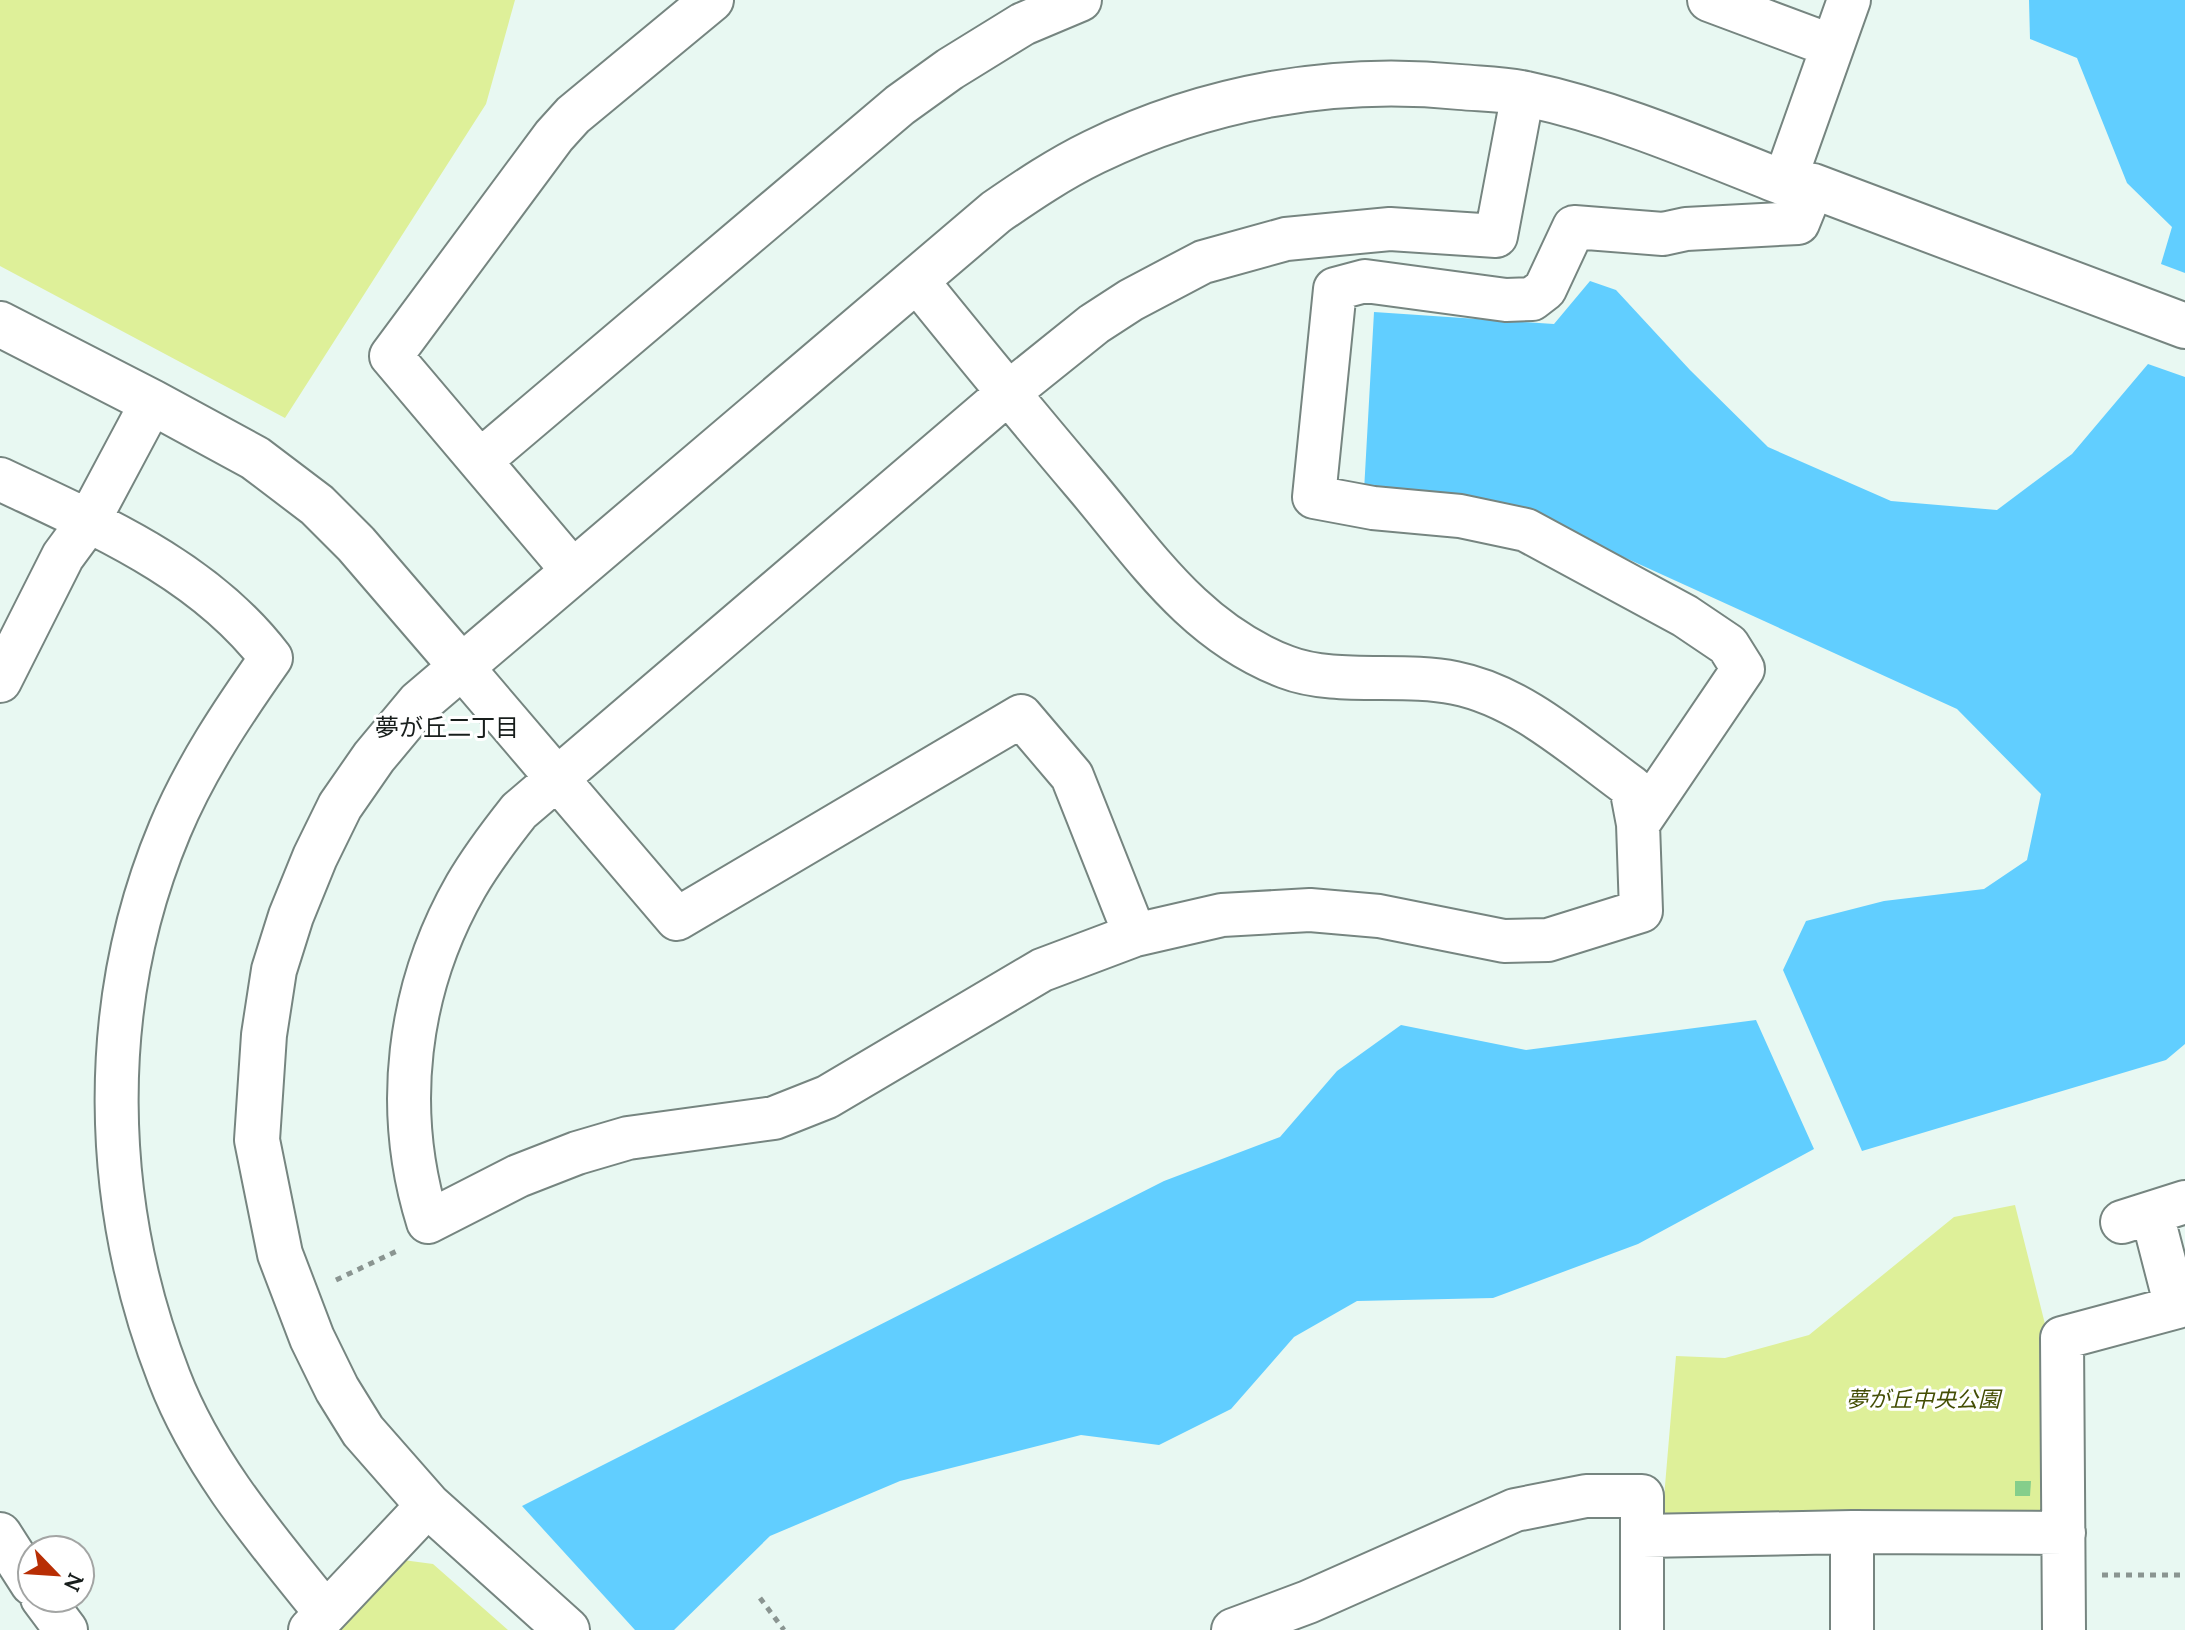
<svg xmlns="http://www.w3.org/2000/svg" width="2185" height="1630" viewBox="0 0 2185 1630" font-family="Lora,'Noto Sans JP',serif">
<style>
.green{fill:#def099}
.water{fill:#61ceff}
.building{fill:#85ce8b}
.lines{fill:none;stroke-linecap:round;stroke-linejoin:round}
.street-casing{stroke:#768580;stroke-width:46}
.secondary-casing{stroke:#768580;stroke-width:48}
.path{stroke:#8a9591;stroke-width:5;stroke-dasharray:6 6;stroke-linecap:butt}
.street{stroke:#fff;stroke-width:42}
.secondary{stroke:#fff;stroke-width:44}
.labels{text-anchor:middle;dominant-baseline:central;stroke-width:6;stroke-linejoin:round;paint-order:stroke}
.park-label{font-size:22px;font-style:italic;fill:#444e05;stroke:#fff}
.neighbourhood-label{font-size:24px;fill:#181e1c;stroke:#fff}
</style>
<rect width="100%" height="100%" fill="#e8f8f2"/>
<!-- green -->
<path class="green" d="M0,0H515L486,104L285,418L0,266Z
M2015,1205L2045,1324L2047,1516L1827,1510L1798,1523L1662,1521L1676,1356L1725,1358L1809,1335L1954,1217Z
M403,1560L433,1564L508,1630H337Z"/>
<!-- water -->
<path class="water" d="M2029,0H2185V273L2161,264L2172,227L2127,183L2077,58L2030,39Z
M1590,281L1616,290L1690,370L1768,447L1891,501L1997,510L2072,454L2148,364L2185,377V1044L2166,1060L1862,1151L1783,970L1806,921L1884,901L1984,889L2027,860L2041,794L1957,709L1518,509L1364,491L1374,312L1554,324Z
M1756,1020L1814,1149L1638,1244L1493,1298L1357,1301L1294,1337L1231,1409L1159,1445L1081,1435L900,1481L770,1536L674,1630H635L522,1506L1164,1181L1280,1137L1337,1071L1401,1025L1526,1050Z"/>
<!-- building -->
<path class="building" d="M2015,1481H2031L2030,1496H2015Z"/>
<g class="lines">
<defs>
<path id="street" d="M1709,0L1832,46
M1784,183L1849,0
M917,281C972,349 1027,416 1083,482C1145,555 1194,632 1286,667C1335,686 1402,672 1455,683C1521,696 1577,748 1631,787L1638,824L1641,911L1548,940L1504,941L1379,916L1310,910L1222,915L1135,935L1042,970L827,1097L774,1118L628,1138L577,1153L518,1176L428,1222C393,1110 407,989 466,886C481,860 500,835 519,811L1008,393L1094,324L1131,300L1203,262L1286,239L1390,229L1496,236L1523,93
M481,460L900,105L950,69L1023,24L1080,0
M0,479C99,526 203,569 271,658C233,712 196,767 170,829C97,1003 101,1202 169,1377C203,1466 267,1540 326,1613
M573,571L391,356L554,136L573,115L712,0
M461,666L677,919L1021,716L1072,776L1135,935
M0,681L63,556L88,522L152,402
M1638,824L1743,669L1728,645L1685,616L1526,530L1460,516L1373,508L1314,497L1335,289L1365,281L1506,300L1532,299L1545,289L1574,227L1663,234L1686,229L1798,223L1813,186
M2152,1214L2176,1307
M2122,1222L2185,1202
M1852,1532V1630
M0,1534L32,1584
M1643,1536L1852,1532L2064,1533
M42,1598L66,1630
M310,1630L428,1505
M1233,1630L1308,1602L1515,1510L1586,1496H1642V1630
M2064,1630L2062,1338L2185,1305"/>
<path id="secondary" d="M0,324L152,402L255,458L317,505L356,544L461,666
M567,1630L428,1505L363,1431L337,1389L312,1338L280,1254L257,1140L264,1035L274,970L291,916L315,857L340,806L374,757L419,703L996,212C1028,190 1059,169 1094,152C1207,97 1335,74 1460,87C1482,89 1505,89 1526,94C1616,113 1700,150 1784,183L1813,186L2185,326"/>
</defs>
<!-- street casing -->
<use href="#street" class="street-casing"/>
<!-- secondary casing -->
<use href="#secondary" class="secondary-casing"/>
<!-- path -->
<path class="path" d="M336,1280L399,1250
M2102,1575H2185
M760,1598L784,1630"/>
<!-- street -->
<use href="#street" class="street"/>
<!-- secondary -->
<use href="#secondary" class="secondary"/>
</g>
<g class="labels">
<!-- park labels -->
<g class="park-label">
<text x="1923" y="1399">夢が丘中央公園</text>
</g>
<!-- neighbourhood labels -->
<g class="neighbourhood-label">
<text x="447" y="727">夢が丘二丁目</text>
</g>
</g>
<!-- north arrow -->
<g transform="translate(56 1574) rotate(115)"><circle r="38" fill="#ffffff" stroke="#a3a5a4" stroke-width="2"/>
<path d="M0-6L14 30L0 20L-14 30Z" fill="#b82e04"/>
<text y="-12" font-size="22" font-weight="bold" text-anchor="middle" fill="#181e1c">N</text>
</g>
</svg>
